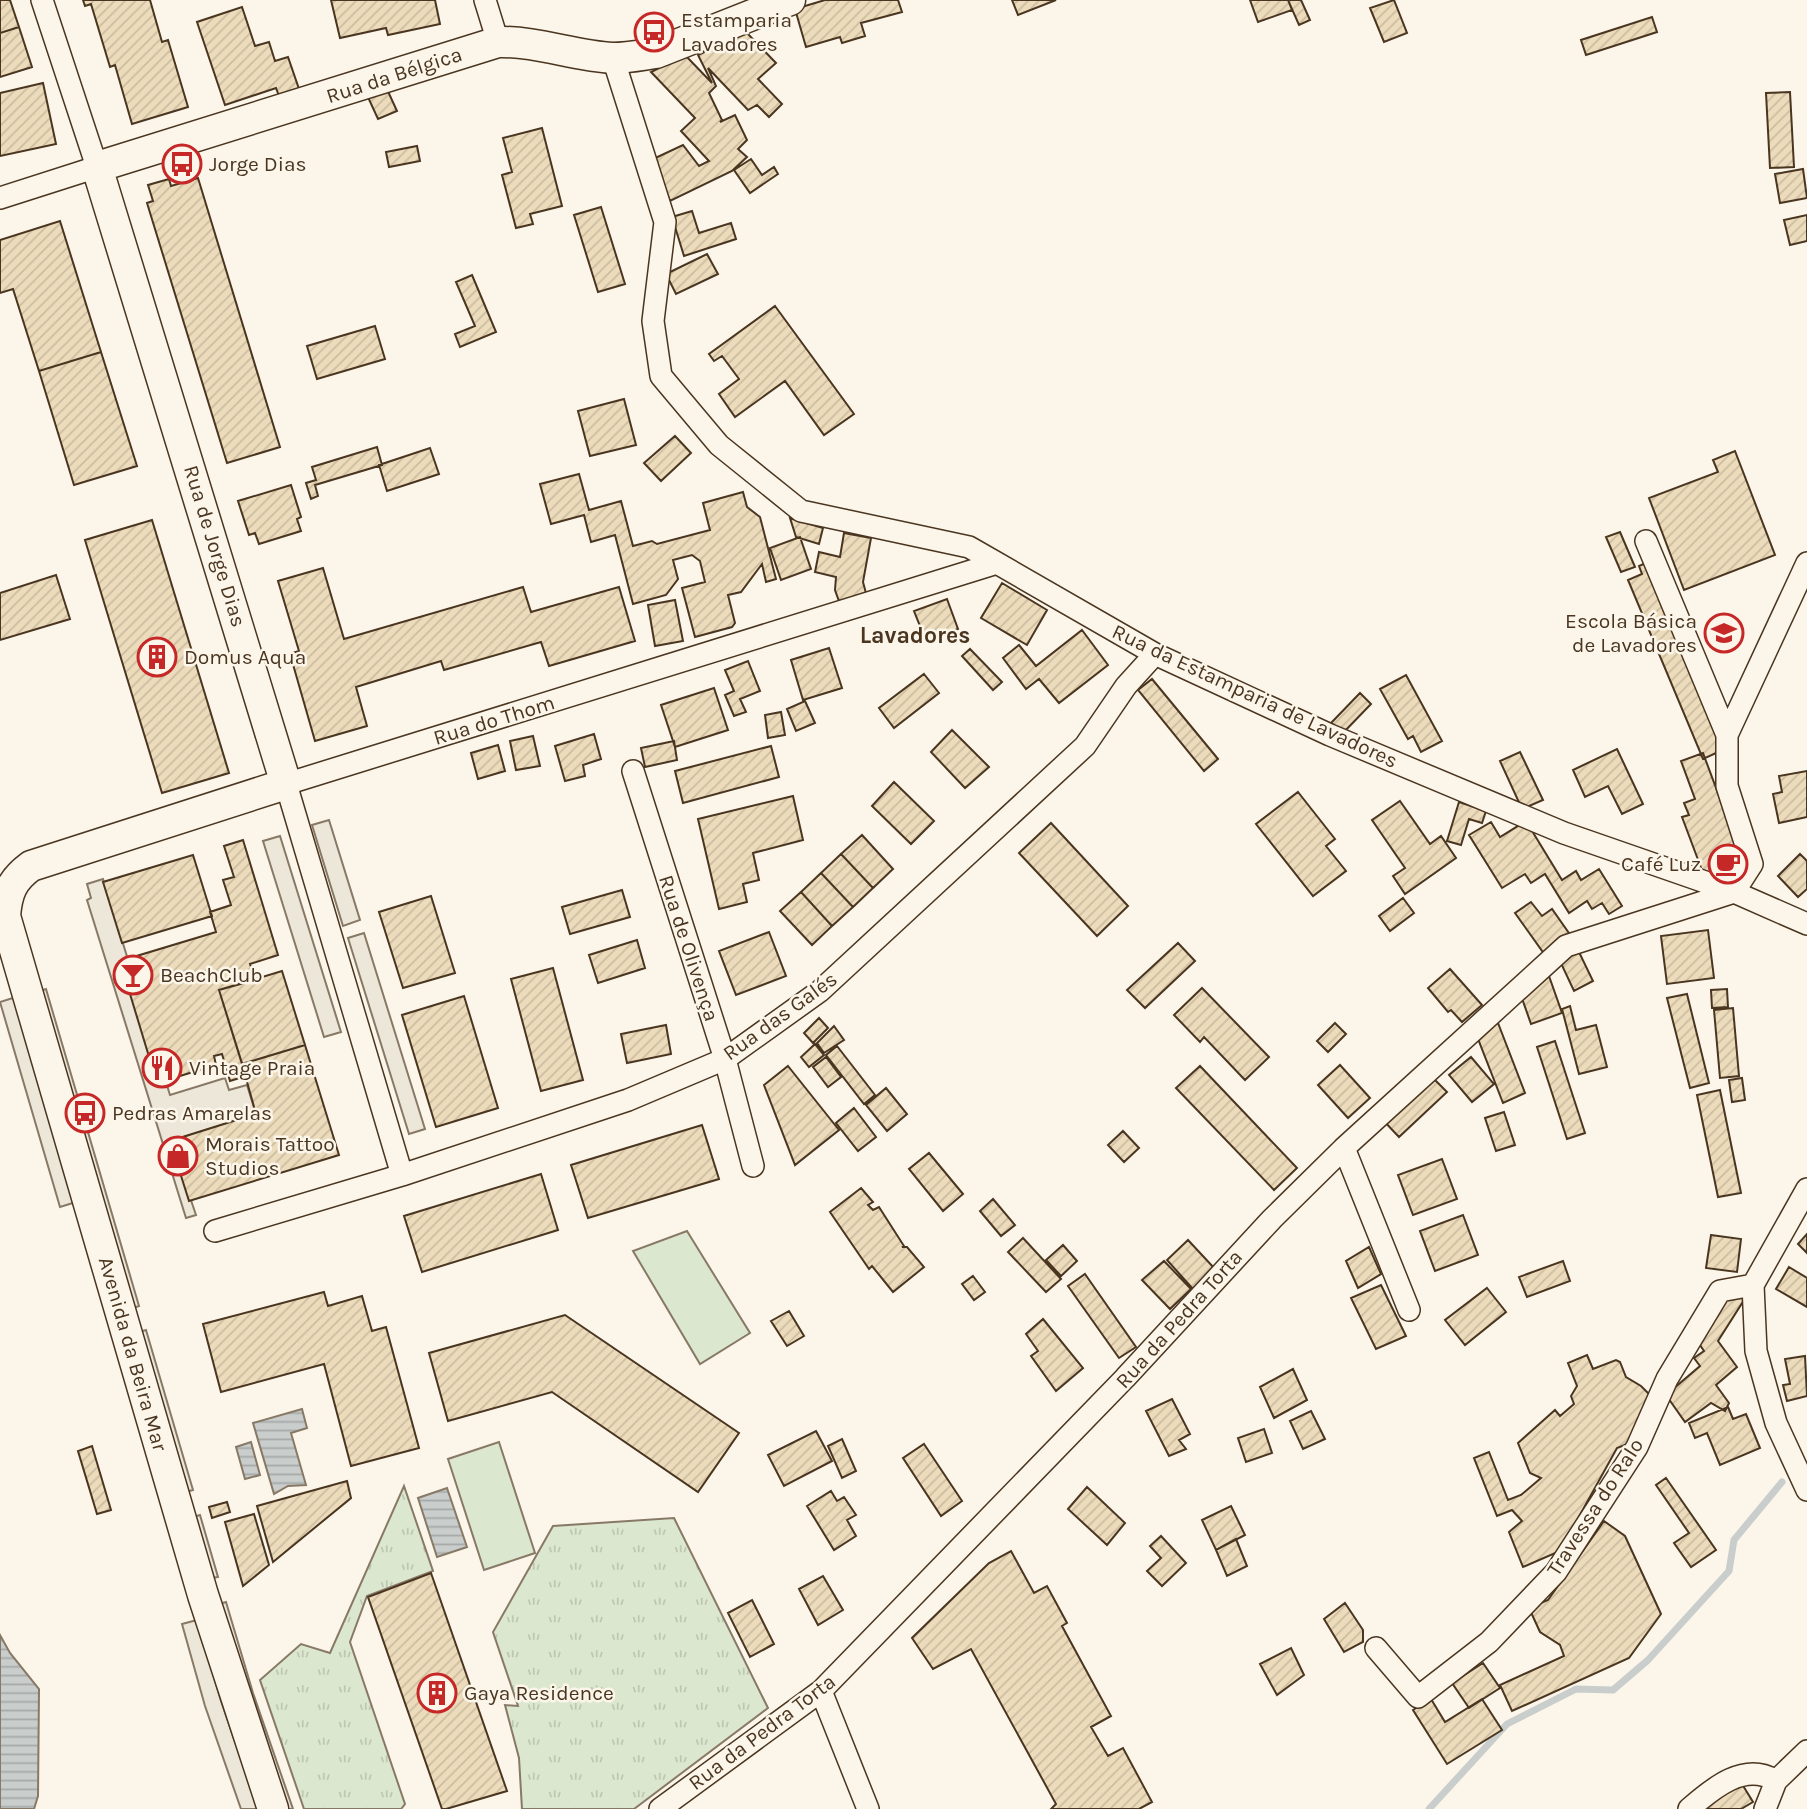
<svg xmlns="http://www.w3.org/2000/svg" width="1807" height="1809" viewBox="0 0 1807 1809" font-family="Karla,sans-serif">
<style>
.grass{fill:url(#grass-tufts);stroke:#887966;stroke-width:2}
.garden{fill:#dce7d0;stroke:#887966;stroke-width:2}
.parking{fill:#ede7d9;stroke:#887966;stroke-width:2}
.water{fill:url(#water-rules);stroke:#887966;stroke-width:2}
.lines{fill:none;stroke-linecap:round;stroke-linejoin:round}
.stream{stroke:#c9cecd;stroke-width:7}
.building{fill:url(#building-hatch);stroke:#4a3520;stroke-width:2}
.minor-casing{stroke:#4a3520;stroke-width:24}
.secondary-casing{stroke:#4a3520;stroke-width:33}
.minor{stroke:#fbf6e9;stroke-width:21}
.secondary{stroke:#fbf6e9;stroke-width:30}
.labels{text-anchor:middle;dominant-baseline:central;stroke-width:5;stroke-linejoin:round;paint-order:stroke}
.poi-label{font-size:21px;fill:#4a3520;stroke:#fbf6e9;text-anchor:start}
.street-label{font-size:21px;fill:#4a3520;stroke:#fbf6e9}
.neighbourhood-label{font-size:23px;font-weight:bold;fill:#4a3520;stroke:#fbf6e9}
</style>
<defs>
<pattern id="grass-tufts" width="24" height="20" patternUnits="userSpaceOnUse" patternTransform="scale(1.75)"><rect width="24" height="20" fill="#dce7d0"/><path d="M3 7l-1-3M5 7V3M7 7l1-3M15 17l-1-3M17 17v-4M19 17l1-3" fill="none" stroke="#bec7b2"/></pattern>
<pattern id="water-rules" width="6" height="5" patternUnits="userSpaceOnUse" patternTransform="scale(1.75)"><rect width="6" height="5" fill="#c9cecd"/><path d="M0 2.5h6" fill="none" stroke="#a5a8a6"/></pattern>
<pattern id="building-hatch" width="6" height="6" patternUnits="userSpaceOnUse" patternTransform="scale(1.75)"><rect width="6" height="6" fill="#ecdcbc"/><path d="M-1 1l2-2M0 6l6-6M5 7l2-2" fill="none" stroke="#ccbda1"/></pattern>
</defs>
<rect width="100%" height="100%" fill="#fbf6e9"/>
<!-- grass -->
<path class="grass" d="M404,1486L433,1571L367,1596L350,1642L405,1804L401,1809H304L260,1680L301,1644L330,1653Z
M674,1518L768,1708L634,1809H522L519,1758L505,1705L518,1706L493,1632L553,1526Z"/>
<!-- garden -->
<path class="garden" d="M687,1231L750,1333L700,1364L633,1251Z
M499,1442L535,1553L484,1570L448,1459Z"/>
<!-- parking -->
<path class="parking" d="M329,820L360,920L343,926L312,825Z
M280,836L341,1032L324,1037L263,841Z
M103,879L170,1095L225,1078L229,1090L247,1085L256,1114L171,1141L196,1215L186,1218L87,900L91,898L87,884Z
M364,933L425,1129L409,1134L348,938Z
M46,989L139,1306L133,1308L40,991Z
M16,997L76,1202L60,1207L0,1002Z
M146,1330L193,1490L186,1492L139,1332Z
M200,1515L218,1577L212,1578L193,1517Z
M226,1602L253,1693L293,1809H285L219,1604Z
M197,1620L221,1701L258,1809H241L205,1706L182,1624Z"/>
<!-- water -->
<path class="water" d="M302,1409L307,1428L291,1433L306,1485L288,1486L274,1494L253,1423Z
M251,1442L260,1475L245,1479L236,1447Z
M447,1488L467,1547L437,1557L418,1498Z
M0,1635L10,1653L39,1689L38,1796L34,1809H0Z"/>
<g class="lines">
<!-- stream -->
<path class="stream" d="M1429,1809L1507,1724L1576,1689L1613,1690L1648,1660L1729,1571L1734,1540L1782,1482"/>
</g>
<!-- building -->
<path class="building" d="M0,0H10L19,27L0,33Z
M83,0H150L162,42L168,40L188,107L132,124L115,65L110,67L91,4L85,6Z
M331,0H435L440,24L388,35L386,28L340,38Z
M825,0H898L902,12L861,23L865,36L842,43L840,37L806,47L795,9Z
M1012,0H1056L1018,15Z
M1250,0H1288L1292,10L1258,22Z
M1288,0H1301L1310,20L1299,25Z
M1394,0L1407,33L1384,42L1370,8Z
M242,7L255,46L269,42L275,61L288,57L299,89L279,96L276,88L225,105L197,22Z
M1652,17L1657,32L1586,55L1581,40Z
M19,27L32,67L0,77V33Z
M746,32L776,63L758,79L782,104L769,117L757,105L748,110L708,68L716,86L709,93L722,120L720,122L735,115L747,140L738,149L747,157L732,171L670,201L651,160L683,145L699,166L709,161L681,131L695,118L651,72L685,55L712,83L698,55Z
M43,83L56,144L0,156V93Z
M386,87L397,111L378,119L367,95Z
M1790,92L1794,167L1770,168L1766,93Z
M542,128L562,206L530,214L533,224L516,228L502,175L512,172L503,138Z
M417,146L420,161L389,167L386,152Z
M751,159L762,175L774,167L778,174L750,193L734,170Z
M1803,169L1807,198L1780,203L1775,174Z
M198,178L280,447L227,463L147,203L153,201L148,185L169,179L171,186Z
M601,207L625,284L598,292L574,215Z
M692,211L699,233L731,223L736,239L684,256L672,217Z
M1807,215V241L1790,245L1784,220Z
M60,221L101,352L39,371L13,289L0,293V240Z
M707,254L718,274L676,294L666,274Z
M472,275L496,332L460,347L455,334L475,326L456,282Z
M775,306L854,414L824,435L785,381L735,417L719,394L739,379L722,356L714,361L709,354Z
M375,326L385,359L317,379L307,346Z
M101,352L137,466L74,485L39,371Z
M624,399L636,445L590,456L578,411Z
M675,436L691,453L661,481L644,463Z
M377,447L382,465L315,485L318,496L311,499L306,483L316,480L312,467Z
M430,448L439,474L387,491L379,465Z
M1735,451L1775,555L1684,590L1649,498L1718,472L1713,460Z
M579,474L589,510L621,501L633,546L652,541L657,544L710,530L703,503L743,492L747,507L760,517L776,579L766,582L762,564L741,592L728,595L735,623L732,627L695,637L682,588L705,582L700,561L692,555L673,560L678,579L666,595L633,604L615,535L591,542L584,515L551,524L540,484Z
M291,485L301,517L297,519L301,531L259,544L255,533L249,535L238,501Z
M790,518L823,528L819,544L796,537Z
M152,520L229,773L162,793L85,540Z
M1620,532L1635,567L1621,572L1606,537Z
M844,533L871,538L863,582L867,597L840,604L835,590L836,577L815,572L819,552L840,557Z
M800,537L811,569L781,580L770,548Z
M1650,561L1723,750L1703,759L1628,580L1642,574L1639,566Z
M323,568L344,639L523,587L531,612L619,587L635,641L549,666L541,642L444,670L441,661L356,687L367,726L315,741L290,654L299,651L278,581Z
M56,575L70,619L0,640V593Z
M1002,583L1047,610L1027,645L981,618Z
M947,599L958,629L926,641L914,611Z
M675,600L683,641L655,646L648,605Z
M1082,630L1108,665L1059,703L1039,679L1026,689L1003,658L1019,645L1036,666Z
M829,648L842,688L803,700L791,660Z
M970,649L1002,682L993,690L962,656Z
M748,661L760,691L740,699L746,712L734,716L725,695L734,691L725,670Z
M924,674L939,693L894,728L879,708Z
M1406,675L1442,741L1421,752L1413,736L1408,739L1380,689Z
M1152,679L1218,759L1204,771L1138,690Z
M714,688L728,730L675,747L661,705Z
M1360,693L1371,704L1342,734L1331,723Z
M805,701L815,723L796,731L787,709Z
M781,712L785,735L768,738L765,715Z
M952,730L989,767L965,788L931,752Z
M594,734L601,759L583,765L585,776L565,781L555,746Z
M533,736L540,766L516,770L510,741Z
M674,741L677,760L645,767L641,748Z
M498,745L505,771L478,779L471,753Z
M771,746L779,777L683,803L675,771Z
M1617,749L1643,804L1622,814L1608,786L1585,797L1573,770Z
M1520,752L1543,800L1522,809L1500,761Z
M1703,753L1745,866L1706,881L1682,817L1689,815L1684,803L1695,799L1681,761Z
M1807,771V817L1779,823L1773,794L1782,792L1779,776Z
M894,782L934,821L911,844L872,806Z
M1298,792L1335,839L1326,846L1346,871L1313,896L1256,824Z
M793,796L803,840L753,853L759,880L743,884L747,902L719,909L698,819Z
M1400,801L1430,844L1441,836L1456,858L1405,894L1393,876L1405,868L1372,820Z
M1459,802L1486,811L1482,823L1469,819L1461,845L1447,841Z
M1526,821L1562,880L1576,871L1581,880L1599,869L1622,906L1609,914L1602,903L1592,909L1587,901L1569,913L1545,874L1531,883L1525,874L1502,888L1469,835L1491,822L1500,837Z
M1051,823L1128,906L1097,936L1019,853Z
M862,835L893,869L873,888L841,854Z
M243,840L278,955L250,964L255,980L219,990L246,1076L230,1081L222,1054L214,1056L216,1065L157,1083L120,961L216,932L210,912L231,905L223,880L234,877L224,846Z
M841,854L873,888L853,907L821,873Z
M1800,854L1807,861V889L1798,897L1778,876Z
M193,855L212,916L122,943L103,882Z
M821,873L853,907L832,926L801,892Z
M622,890L630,917L570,934L562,907Z
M801,892L832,926L812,945L780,911Z
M431,896L455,973L403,988L379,912Z
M1403,898L1414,913L1390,931L1379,916Z
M1531,902L1542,916L1552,909L1571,936L1545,955L1515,913Z
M1708,930L1714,978L1667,984L1661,936Z
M769,932L786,976L736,995L719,951Z
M637,940L645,968L598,983L589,955Z
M1178,943L1195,961L1145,1008L1127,990Z
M1578,950L1593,981L1574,991L1559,959Z
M553,968L583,1080L541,1091L511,979Z
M1450,969L1482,1005L1462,1022L1451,1010L1448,1012L1428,988Z
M282,971L305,1045L242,1064L219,990Z
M1549,976L1562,1013L1531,1024L1518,987Z
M1202,988L1269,1057L1245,1080L1204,1037L1200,1042L1174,1015Z
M1727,989L1728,1007L1712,1008L1711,990Z
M1687,994L1709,1083L1690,1088L1667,998Z
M464,996L498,1108L436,1127L402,1015Z
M1570,1006L1576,1030L1596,1025L1607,1067L1579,1074L1562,1009Z
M1733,1008L1739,1076L1720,1078L1714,1010Z
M819,1018L828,1028L813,1043L804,1033Z
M1335,1023L1346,1034L1328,1052L1317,1041Z
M1498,1023L1525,1093L1503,1103L1475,1031Z
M666,1025L671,1054L627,1063L621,1034Z
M834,1026L844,1040L824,1053L817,1043Z
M1555,1041L1585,1133L1567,1139L1537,1047Z
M815,1044L824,1055L809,1067L801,1057Z
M305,1045L339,1155L189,1201L170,1141L256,1114L242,1064Z
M837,1046L875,1095L864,1104L826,1055Z
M826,1057L841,1077L828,1087L813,1067Z
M1471,1057L1494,1084L1472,1102L1449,1075Z
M1340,1065L1370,1098L1348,1118L1318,1085Z
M788,1066L839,1130L795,1165L764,1085Z
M1200,1066L1297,1168L1274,1190L1176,1088Z
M1428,1073L1447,1092L1399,1137L1381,1118Z
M1742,1078L1745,1100L1732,1102L1729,1080Z
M886,1088L907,1114L887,1131L866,1105Z
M1720,1090L1741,1193L1718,1197L1697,1095Z
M854,1108L876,1137L858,1151L836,1123Z
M1504,1112L1515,1145L1496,1151L1485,1118Z
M702,1125L719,1179L588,1218L571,1165Z
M1123,1131L1139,1148L1124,1162L1108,1145Z
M929,1153L963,1194L943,1211L909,1169Z
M1442,1159L1457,1199L1413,1215L1398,1175Z
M541,1174L558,1230L422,1272L404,1216Z
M861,1188L873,1202L868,1205L873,1210L879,1207L904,1246L902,1247H907L924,1267L893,1292L872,1266L869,1269L830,1212Z
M993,1199L1015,1225L1001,1236L980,1211Z
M1463,1215L1478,1255L1435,1271L1420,1231Z
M1807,1234V1253L1798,1244Z
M1711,1235L1741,1239L1737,1272L1706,1268Z
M1023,1238L1061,1279L1046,1292L1008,1252Z
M1188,1240L1215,1269L1193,1289L1167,1260Z
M1063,1245L1077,1261L1061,1276L1046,1260Z
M1369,1247L1381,1274L1358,1288L1346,1261Z
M1164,1261L1191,1289L1170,1309L1142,1280Z
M1563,1261L1570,1281L1527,1297L1519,1277Z
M1789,1267L1807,1278V1307L1776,1289Z
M1085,1274L1136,1347L1119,1358L1068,1286Z
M973,1276L985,1292L974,1300L962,1284Z
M1381,1285L1406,1336L1376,1349L1351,1298Z
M1487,1288L1506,1312L1465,1345L1445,1320Z
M324,1292L328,1306L362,1296L372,1331L386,1327L419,1448L351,1466L324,1364L221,1392L203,1324Z
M1737,1292L1744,1300L1718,1341L1737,1367L1716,1385L1729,1403L1725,1411L1711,1403L1685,1422L1666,1395L1700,1366L1694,1358L1704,1351L1698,1342L1722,1303Z
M789,1311L804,1336L787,1346L771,1321Z
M565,1315L739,1433L698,1492L552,1392L448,1421L429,1353Z
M1043,1319L1083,1368L1056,1391L1031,1356L1038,1351L1026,1334Z
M1587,1355L1593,1369L1616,1360L1620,1362L1626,1377L1641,1386L1651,1396L1630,1443L1617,1448L1560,1551L1523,1567L1509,1532L1522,1521L1512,1510L1497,1516L1474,1458L1489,1452L1508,1500L1521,1495L1541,1478L1530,1473L1518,1443L1555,1410L1560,1416L1574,1404L1571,1396L1577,1386L1568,1363Z
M1805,1356L1807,1396L1787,1401L1783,1385L1790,1384L1785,1359Z
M1293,1369L1307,1400L1274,1418L1260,1387Z
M1172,1399L1190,1434L1179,1440L1186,1449L1169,1456L1146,1411Z
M1728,1407L1733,1419L1746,1414L1760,1448L1720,1465L1707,1433L1695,1438L1689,1423Z
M1311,1411L1325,1439L1303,1449L1290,1421Z
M1264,1429L1272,1453L1246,1462L1238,1438Z
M816,1431L832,1461L784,1486L768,1455Z
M842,1439L856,1471L842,1478L828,1446Z
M924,1444L962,1501L941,1516L903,1458Z
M92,1446L111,1510L97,1514L78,1451Z
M1666,1478L1716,1550L1691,1567L1674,1543L1689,1533L1656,1485Z
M347,1481L351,1498L273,1562L257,1506Z
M1087,1487L1125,1523L1107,1545L1068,1509Z
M831,1491L837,1501L844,1497L856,1515L847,1520L856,1536L834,1550L807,1506Z
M227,1502L230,1512L212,1518L209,1507Z
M1231,1506L1245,1535L1216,1550L1202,1520Z
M254,1514L269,1565L243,1586L225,1522Z
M1604,1521L1625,1536L1661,1614L1629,1658L1512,1711L1500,1685L1564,1656L1560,1645L1540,1632L1529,1608L1548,1600Z
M1161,1536L1186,1563L1162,1586L1147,1571L1161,1558L1150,1546Z
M1236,1539L1247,1566L1227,1576L1216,1550Z
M1011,1551L1034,1593L1047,1586L1067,1623L1062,1626L1111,1716L1091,1727L1108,1756L1123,1748L1152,1802L1139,1809H1051L1056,1804L971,1649L933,1669L912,1638L989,1563Z
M431,1573L507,1791L446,1809H442L368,1597Z
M823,1576L843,1610L818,1625L799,1589Z
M752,1600L774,1644L750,1657L728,1613Z
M1345,1603L1363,1630V1642L1344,1652L1324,1619Z
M1291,1648L1304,1675L1277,1695L1260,1664Z
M1483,1663L1500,1688L1469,1708L1452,1683Z
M1431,1699L1445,1722L1482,1699L1502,1730L1447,1764L1413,1710Z
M1742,1784L1753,1802L1741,1809H1701Z"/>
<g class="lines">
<defs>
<path id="minor" d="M485,0L498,42
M613,58L665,222L653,321L661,376L719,445L801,511L969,547L1155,654L1330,735L1564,833L1734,892L1807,924
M0,198L97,167L42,0
M1727,735L1807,563
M633,771L725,1059L753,1166
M1344,1148L1409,1310
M402,1175L286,784L997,563
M1807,1189L1753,1285L1756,1351L1776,1423L1807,1490
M215,1231L402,1175L628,1100L725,1059L820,991L1085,746L1126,686L1155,654
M1376,1648L1418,1697L1489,1642L1556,1572L1637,1447L1667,1379L1720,1291L1753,1285
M821,1691L868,1809
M660,1809L821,1691L1125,1378L1272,1219L1344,1148L1566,946L1734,892L1752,864L1727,786V735L1646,541
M1689,1809C1713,1788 1745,1761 1776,1781
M1765,1809L1776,1781L1807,1751"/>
<path id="secondary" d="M273,1809L203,1595L5,916C7,892 12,880 31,866L286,784L97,167L498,42C538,41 574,56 613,58C627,58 642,55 656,53L790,0"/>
</defs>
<!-- minor casing -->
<use href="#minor" class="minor-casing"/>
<!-- secondary casing -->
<use href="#secondary" class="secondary-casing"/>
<!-- minor -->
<use href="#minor" class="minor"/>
<!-- secondary -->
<use href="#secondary" class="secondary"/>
</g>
<!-- icons -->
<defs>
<symbol id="bus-ring" viewBox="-11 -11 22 22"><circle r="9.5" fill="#fbf6e9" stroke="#c62828" stroke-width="1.5"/><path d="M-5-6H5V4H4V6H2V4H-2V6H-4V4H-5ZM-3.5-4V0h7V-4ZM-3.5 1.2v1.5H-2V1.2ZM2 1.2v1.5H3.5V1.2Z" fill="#c62828"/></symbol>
<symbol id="school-ring" viewBox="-11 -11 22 22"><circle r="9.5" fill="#fbf6e9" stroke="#c62828" stroke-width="1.5"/><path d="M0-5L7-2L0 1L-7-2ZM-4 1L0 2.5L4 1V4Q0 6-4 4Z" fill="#c62828"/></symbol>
<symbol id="building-ring" viewBox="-11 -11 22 22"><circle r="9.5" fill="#fbf6e9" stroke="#c62828" stroke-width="1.5"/><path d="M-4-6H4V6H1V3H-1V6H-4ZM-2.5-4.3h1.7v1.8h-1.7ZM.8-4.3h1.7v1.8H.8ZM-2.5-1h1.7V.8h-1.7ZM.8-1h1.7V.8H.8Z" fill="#c62828"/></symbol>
<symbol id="cafe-ring" viewBox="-11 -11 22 22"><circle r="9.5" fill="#fbf6e9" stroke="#c62828" stroke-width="1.5"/><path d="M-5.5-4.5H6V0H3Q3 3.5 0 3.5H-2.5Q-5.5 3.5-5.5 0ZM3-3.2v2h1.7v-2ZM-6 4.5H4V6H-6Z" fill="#c62828"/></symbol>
<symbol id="bar-ring" viewBox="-11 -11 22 22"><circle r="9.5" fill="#fbf6e9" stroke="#c62828" stroke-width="1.5"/><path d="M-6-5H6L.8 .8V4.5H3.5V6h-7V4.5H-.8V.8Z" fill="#c62828"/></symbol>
<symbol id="restaurant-ring" viewBox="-11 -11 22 22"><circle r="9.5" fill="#fbf6e9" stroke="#c62828" stroke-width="1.5"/><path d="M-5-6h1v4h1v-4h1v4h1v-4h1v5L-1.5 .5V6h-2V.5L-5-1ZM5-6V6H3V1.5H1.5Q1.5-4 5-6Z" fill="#c62828"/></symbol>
<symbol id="shop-ring" viewBox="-11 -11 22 22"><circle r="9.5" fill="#fbf6e9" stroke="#c62828" stroke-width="1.5"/><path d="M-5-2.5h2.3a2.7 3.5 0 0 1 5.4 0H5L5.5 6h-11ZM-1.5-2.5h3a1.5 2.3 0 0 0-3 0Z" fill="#c62828"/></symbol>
</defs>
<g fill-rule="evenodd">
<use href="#bus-ring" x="632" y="10" width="44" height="44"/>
<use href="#bus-ring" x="160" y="142" width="44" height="44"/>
<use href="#school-ring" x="1702" y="611" width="44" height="44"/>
<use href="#building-ring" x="135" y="635" width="44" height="44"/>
<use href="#cafe-ring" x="1706" y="842" width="44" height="44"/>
<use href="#bar-ring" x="111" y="953" width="44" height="44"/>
<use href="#restaurant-ring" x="140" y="1046" width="44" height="44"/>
<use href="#bus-ring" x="63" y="1091" width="44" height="44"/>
<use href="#shop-ring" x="156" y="1134" width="44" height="44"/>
<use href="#building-ring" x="415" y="1671" width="44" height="44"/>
</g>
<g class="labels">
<!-- poi labels -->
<g class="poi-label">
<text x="681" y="20">Estamparia<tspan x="681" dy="24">Lavadores</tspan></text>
<text x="209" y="164">Jorge Dias</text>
<text x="1697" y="621" text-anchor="end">Escola Básica<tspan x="1697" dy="24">de Lavadores</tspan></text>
<text x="184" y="657">Domus Aqua</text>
<text x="1701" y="864" text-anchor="end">Café Luz</text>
<text x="160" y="975">BeachClub</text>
<text x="189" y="1068">Vintage Praia</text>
<text x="112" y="1113">Pedras Amarelas</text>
<text x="205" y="1144">Morais Tattoo<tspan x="205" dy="24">Studios</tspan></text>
<text x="464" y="1693">Gaya Residence</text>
</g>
<!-- street labels -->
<g class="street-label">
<text transform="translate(394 75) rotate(-18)">Rua da Bélgica</text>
<text transform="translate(215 546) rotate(73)">Rua de Jorge Dias</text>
<text transform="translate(1255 696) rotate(25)">Rua da Estamparia de Lavadores</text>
<text transform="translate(494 720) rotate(-17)">Rua do Thom</text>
<text transform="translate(689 948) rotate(72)">Rua de Olivença</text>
<text transform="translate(780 1016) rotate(-36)">Rua das Galés</text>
<text transform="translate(1179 1319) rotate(-48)">Rua da Pedra Torta</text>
<text transform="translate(133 1354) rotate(74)">Avenida da Beira Mar</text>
<text transform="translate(1595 1507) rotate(-57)">Travessa do Ralo</text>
<text transform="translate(762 1732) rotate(-37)">Rua da Pedra Torta</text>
</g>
<!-- neighbourhood labels -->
<g class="neighbourhood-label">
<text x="915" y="635">Lavadores</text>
</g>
</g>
</svg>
